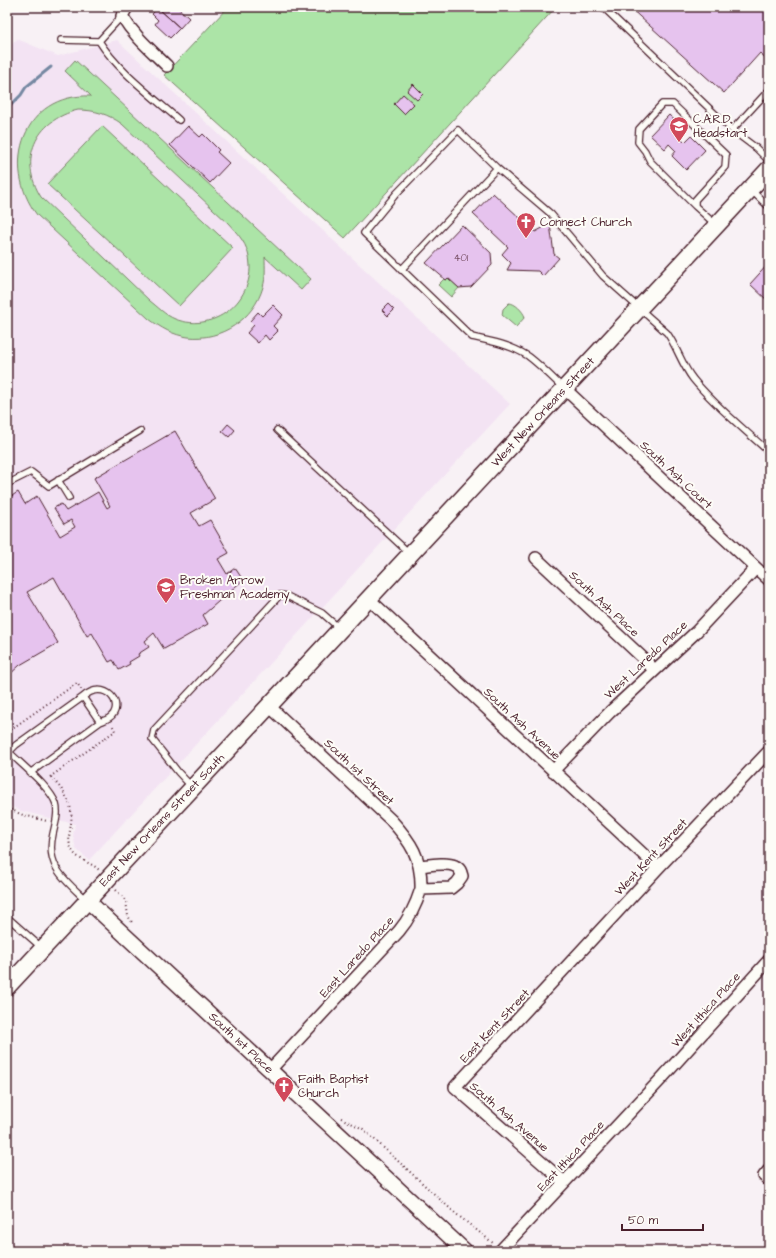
<svg xmlns="http://www.w3.org/2000/svg" width="776" height="1258" viewBox="0 0 776 1258" font-family="'Architects Daughter',sans-serif">
<style>
.built{fill:#f3e3f3}
.green{fill:#ace4a7;stroke:#7b8269;fill-rule:evenodd}
.lines{fill:none;stroke-linecap:round;stroke-linejoin:round}
.stream{stroke:#7588a2;stroke-width:3}
.building{fill:#e6c3ee;stroke:#4a1f2b}
.service-casing{stroke:#4a1f2b;stroke-width:8}
.minor-casing{stroke:#4a1f2b;stroke-width:14}
.tertiary-casing{stroke:#4a1f2b;stroke-width:17}
.secondary-casing{stroke:#4a1f2b;stroke-width:19}
.path{stroke:#4a1f2b;stroke-width:2;stroke-dasharray:1 3;stroke-linecap:butt}
.service{stroke:#fdfcf7;stroke-width:5.5}
.minor{stroke:#fdfcf7;stroke-width:11}
.tertiary{stroke:#fdfcf7;stroke-width:14}
.secondary{stroke:#fdfcf7;stroke-width:16}
.labels{text-anchor:middle;dominant-baseline:central;stroke-width:4;stroke-linejoin:round;paint-order:stroke}
.number-label{font-size:10px;fill:#71485c}
.poi-label{font-size:12px;fill:#4a1f2b;stroke:#fdfcf7;text-anchor:start}
.street-label{font-size:12px;fill:#4a1f2b;stroke:#fdfcf7}
</style>
<rect width="100%" height="100%" fill="#f8f1f5"/>
<filter id="ink" filterUnits="userSpaceOnUse"><feTurbulence type="fractalNoise" baseFrequency=".025" numOctaves="2"/><feDisplacementMap in="SourceGraphic" scale="8" xChannelSelector="R" yChannelSelector="G"/><feConvolveMatrix kernelMatrix="1 2 1 2 8 2 1 2 1" color-interpolation-filters="sRGB"/></filter>
<g filter="url(#ink)">
<!-- built -->
<path class="built" d="M17,39L58,56L117,40L510,404L89,860L76,849L73,836L75,824L21,811L7,804V50Z"/>
<!-- green -->
<path class="green" d="M228,7H556L345,238L164,75Z
M75,60L311,279L301,290L265,257C265,267 266,277 263,287C254,319 221,341 188,337C173,335 161,328 149,319L37,215C0,166 23,93 91,96L65,71ZM78,110C95,110 108,114 122,124L228,223C236,232 245,241 248,253C260,296 216,335 175,319C165,315 158,307 150,301L41,197C18,160 35,120 78,110Z
M102,126L233,248L179,306L47,184Z
M448,278L459,288L451,297L438,285L444,279L446,280Z
M509,303C515,303 523,311 525,317L516,327L502,315L503,309Z"/>
<g class="lines">
<!-- stream -->
<path class="stream" d="M7,109L21,95L26,87L51,67"/>
</g>
<!-- building -->
<path class="building" d="M159,7H177L189,18L180,28L158,8Z
M629,7H769V61L760,53L724,93Z
M158,8L180,28L170,38L155,24L158,20L152,14Z
M413,84L423,94L417,100L407,91Z
M403,94L414,104L404,114L394,104Z
M669,115L684,129L678,135L685,142L691,136L705,150L686,170L672,156L676,151L669,144L665,149L650,135Z
M188,126L200,137L203,134L219,150L217,152L229,163L210,183L170,145Z
M493,193L535,232L550,224L554,254L559,258L543,276L538,271L507,270L511,263L502,254L508,247L473,214Z
M462,225L491,253L492,265L471,287L459,288L448,278L446,280L426,263Z
M769,263V302L750,284Z
M388,304L394,310L388,316L382,310Z
M273,305L283,315L273,326L278,331L269,340L265,335L258,343L247,333L254,325L250,321L258,312L262,316Z
M228,424L235,430L229,437L222,431Z
M175,431L215,499L191,513L199,526L210,520L229,553L218,559L227,574L235,568L243,580L203,615L208,624L164,649L154,633L145,641L149,647L138,654L139,656L129,662L130,664L119,670L113,660L109,662L92,633L87,636L54,577L27,592L58,643L20,665L7,677V572L9,571L7,567V499L18,492L25,504L37,496L60,536L75,527L71,520L64,524L54,508L61,504L66,511L98,492L107,508L110,506L94,478Z"/>
<g class="lines">
<defs>
<path id="service" d="M603,7L732,130L756,148L769,161
M61,40L99,41L122,16
M99,41C118,71 152,96 179,120
M732,130L769,90
M752,191L769,207
M695,206L650,161L645,151L638,142L639,129L662,104H673L677,108L726,155L725,167L695,200V206L715,224
M401,270L497,168
M563,388C552,377 540,365 528,356C511,345 491,341 472,337L364,233L396,194L458,130L497,168L551,214L603,276L667,333C677,347 682,365 693,379C714,405 744,429 769,452
M277,430L409,553
M58,480L69,498
M7,484L31,472L49,486L140,431
M83,697C105,677 127,706 109,718C106,720 102,721 100,722
M30,773L100,722L83,697L16,745L9,752C21,764 51,788 56,804C59,814 55,824 53,834C45,866 65,880 86,900
M192,787L178,772L152,739L154,730L280,595L287,596L322,613L339,628
M7,917L41,947"/>
<path id="minor" d="M127,7L122,16C134,36 151,50 167,66
M565,389L769,580
M536,558L644,659L654,670
M369,599L658,868
M269,706L391,820C411,842 422,858 421,889
M553,771L610,712L696,632L756,568
M270,1070L399,931C410,918 416,905 421,889L451,888L457,883L462,876C461,872 460,868 455,866C447,862 429,865 420,866
M769,1170L764,1176L769,1180
M564,1182L455,1087L658,868L769,751
M500,1251L662,1078L769,960"/>
<path id="tertiary" d="M88,901L465,1251"/>
<path id="secondary" d="M7,987L769,169"/>
</defs>
<!-- service casing -->
<use href="#service" class="service-casing"/>
<!-- minor casing -->
<use href="#minor" class="minor-casing"/>
<!-- tertiary casing -->
<use href="#tertiary" class="tertiary-casing"/>
<!-- secondary casing -->
<use href="#secondary" class="secondary-casing"/>
<!-- path -->
<path class="path" d="M7,732L77,683L81,689L82,688
M50,777L115,731L112,724
M51,777C63,790 74,803 71,823C70,832 67,841 72,850C78,861 91,862 99,870
M7,808L23,815L47,821
M116,890L126,901L128,916L133,924
M341,1118L363,1129L455,1213L493,1243"/>
<!-- service -->
<use href="#service" class="service"/>
<!-- minor -->
<use href="#minor" class="minor"/>
<!-- tertiary -->
<use href="#tertiary" class="tertiary"/>
<!-- secondary -->
<use href="#secondary" class="secondary"/>
</g>
</g>
<!-- icons -->
<defs>
<symbol id="school-pin" viewBox="-11 -11 22 30"><path d="M0 17L-7.5 6A9.5 9.5 0 1 1 7.5 6Z" fill="#d1495b" stroke="#fdfcf7"/><path d="M0-5L7-2L0 1L-7-2ZM-4 1L0 2.5L4 1V4Q0 6-4 4Z" fill="#fff"/></symbol>
<symbol id="church-pin" viewBox="-11 -11 22 30"><path d="M0 17L-7.5 6A9.5 9.5 0 1 1 7.5 6Z" fill="#d1495b" stroke="#fdfcf7"/><path d="M-1.2-6h2.4v3.5h3.3v2.4h-3.3V6h-2.4V-.1h-3.3v-2.4h3.3Z" fill="#fff"/></symbol>
</defs>
<g fill-rule="evenodd">
<use href="#school-pin" x="668" y="115" width="22" height="30"/>
<use href="#church-pin" x="515" y="211" width="22" height="30"/>
<use href="#school-pin" x="155" y="576" width="22" height="30"/>
<use href="#church-pin" x="273" y="1075" width="22" height="30"/>
</g>
<g class="labels">
<!-- number labels -->
<g class="number-label">
<text x="461" y="258">401</text>
</g>
<!-- poi labels -->
<g class="poi-label">
<text x="693" y="119">C.A.R.D.<tspan x="693" dy="14">Headstart</tspan></text>
<text x="540" y="222">Connect Church</text>
<text x="180" y="580">Broken Arrow<tspan x="180" dy="14">Freshman Academy</tspan></text>
<text x="298" y="1079">Faith Baptist<tspan x="298" dy="14">Church</tspan></text>
</g>
<!-- street labels -->
<g class="street-label">
<text transform="translate(543 412) rotate(-47)">West New Orleans Street</text>
<text transform="translate(676 475) rotate(43)">South Ash Court</text>
<text transform="translate(604 604) rotate(43)">South Ash Place</text>
<text transform="translate(646 660) rotate(-43)">West Laredo Place</text>
<text transform="translate(522 724) rotate(43)">South Ash Avenue</text>
<text transform="translate(359 772) rotate(43)">South 1st Street</text>
<text transform="translate(162 820) rotate(-47)">East New Orleans Street South</text>
<text transform="translate(651 857) rotate(-47)">West Kent Street</text>
<text transform="translate(357 957) rotate(-48)">East Laredo Place</text>
<text transform="translate(706 1010) rotate(-48)">West Ithica Place</text>
<text transform="translate(495 1026) rotate(-47)">East Kent Street</text>
<text transform="translate(241 1043) rotate(43)">South 1st Place</text>
<text transform="translate(509 1117) rotate(41)">South Ash Avenue</text>
<text transform="translate(571 1156) rotate(-47)">East Ithica Place</text>
</g>
</g>
<!-- margin -->
<rect width="776" height="1258" fill="none" stroke="#fdfcf7" stroke-width="24"/>
<rect x="12" y="12" width="752" height="1234" fill="none" stroke="#4a1f2b" stroke-width="1.5" filter="url(#ink)"/>
<!-- scale -->
<path d="M622 1224v6h81v-6" fill="none" stroke="#4a1f2b" stroke-width="2"/>
<text x="628" y="1224" font-size="12" fill="#4a1f2b" stroke="#fdfcf7" stroke-width="3" paint-order="stroke">50 m</text>
</svg>
